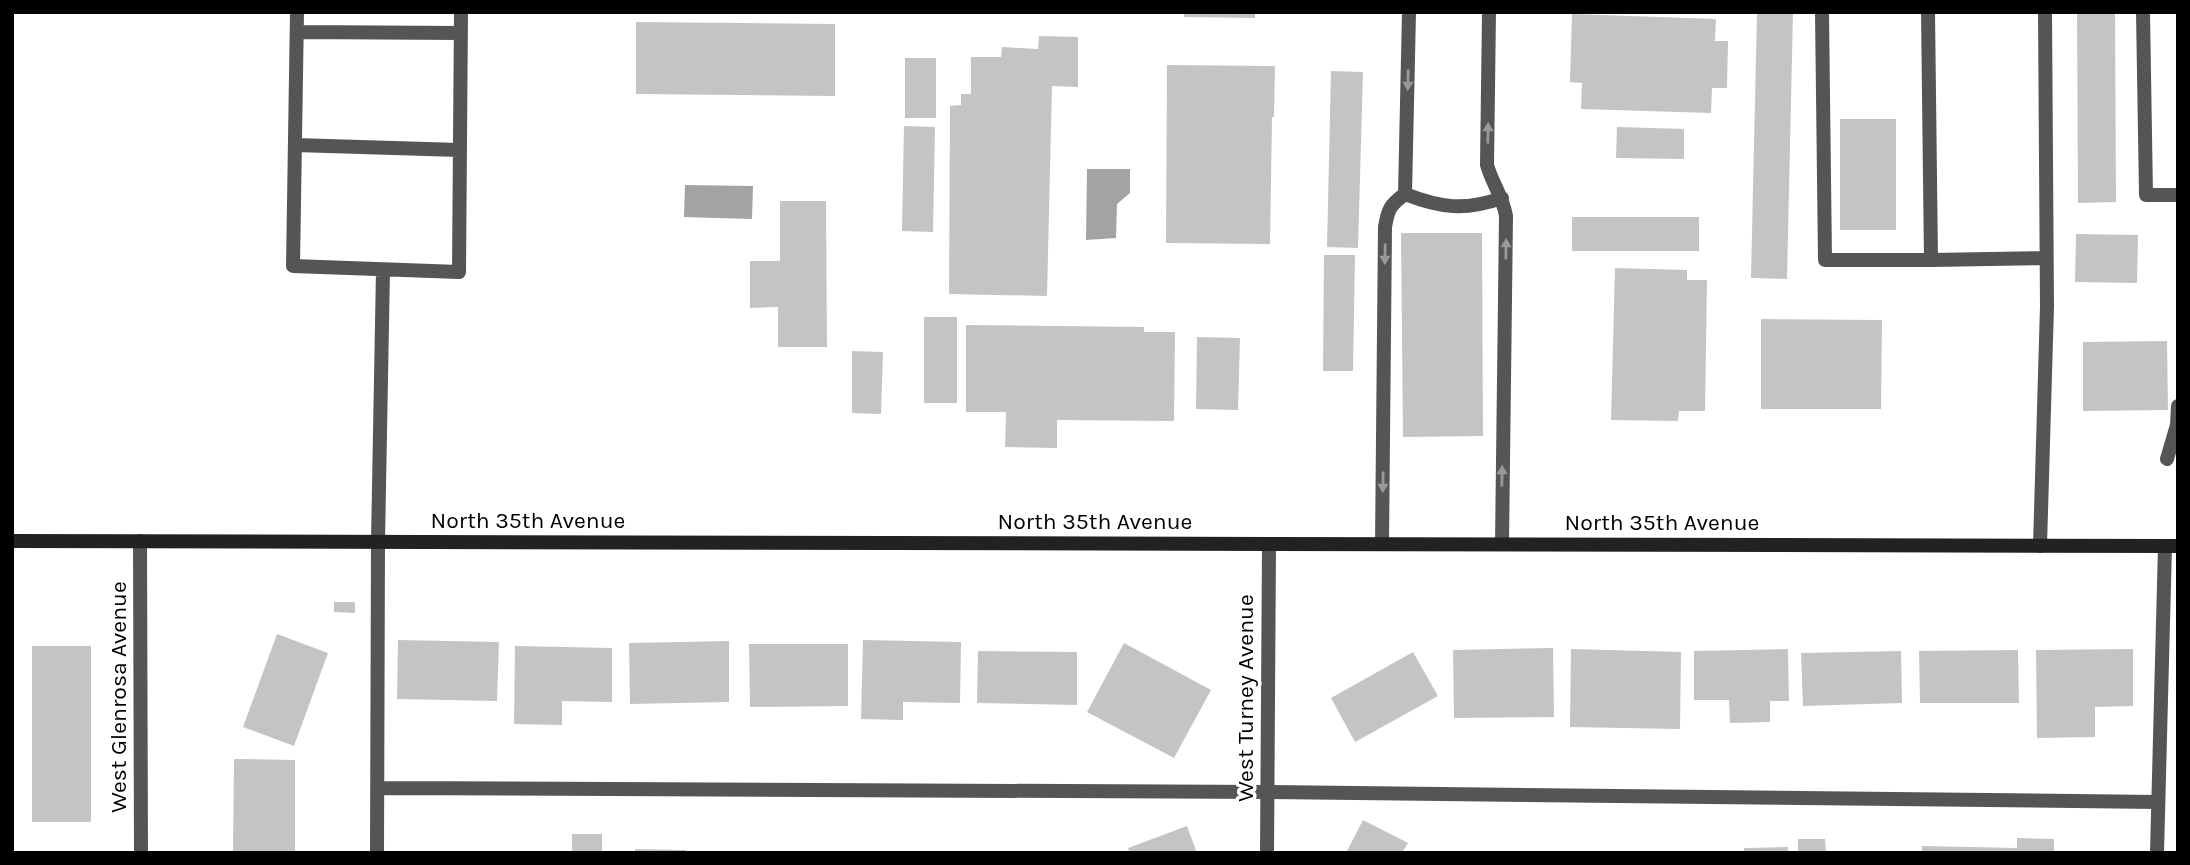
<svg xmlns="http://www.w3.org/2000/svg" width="2190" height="865" viewBox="0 0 2190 865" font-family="Karla,sans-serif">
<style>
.water{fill:#a3a3a3}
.building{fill:#c4c4c4}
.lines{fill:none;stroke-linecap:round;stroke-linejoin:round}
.lane{stroke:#555;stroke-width:14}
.street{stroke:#555;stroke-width:14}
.secondary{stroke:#222;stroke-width:14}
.oneway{fill:#999}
.labels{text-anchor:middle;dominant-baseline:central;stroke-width:7;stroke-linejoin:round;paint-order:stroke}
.street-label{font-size:23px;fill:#000;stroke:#fff}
</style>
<rect width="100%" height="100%" fill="#fff"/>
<!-- water -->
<path class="water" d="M1087,169H1130V193L1117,204L1116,238L1086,240Z
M685,185L753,186L752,219L684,217Z"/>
<!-- building -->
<path class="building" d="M1184,12H1255V18L1184,17Z
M1757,12H1793L1787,279L1751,278Z
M2077,12H2115L2116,202L2078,203Z
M1572,14L1716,19L1715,41H1728L1727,88H1712L1711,113L1581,109L1582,83L1570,82Z
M636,22L835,24V96L636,94Z
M1039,36L1078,37V87L1052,86L1047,296L949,294L950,106L961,105V94H971V57H1001L1002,47L1038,49Z
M905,58H936V118H905Z
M1167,65L1275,66L1274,117H1272L1270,244L1166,243Z
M1331,71L1363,72L1358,248L1327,247Z
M1840,119H1896V230H1840Z
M904,126L935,127L933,232L902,231Z
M1617,127L1684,129V159L1616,158Z
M780,201H826L827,347H778V307L750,308V261H780Z
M1572,217H1699V251H1572Z
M1401,233H1482L1483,436L1403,437Z
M2076,234L2138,235L2137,283L2075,282Z
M1324,255H1355L1353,371H1323Z
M1615,268L1687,270V280H1707L1705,411H1679L1678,421L1611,420Z
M924,317H957V403H924Z
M1761,319L1882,320L1881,409H1761Z
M966,325L1144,327V332H1175L1174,421L1057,420V448L1005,447L1006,412H966Z
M1197,337L1240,338L1238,410L1196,409Z
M2167,341L2168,410L2083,411V342Z
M852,351L883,352L881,414L852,413Z
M334,602H355V613L334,612Z
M277,634L328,653L294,746L243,727Z
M398,640L499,642L497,701L397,699Z
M863,640L961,642L960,703L903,702V720L861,719Z
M729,641V702L630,704L629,643Z
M1124,643L1211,690L1174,758L1087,712Z
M749,644H848V706L750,707Z
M32,646H91V822H32Z
M515,646L612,648V702L562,701V725L514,724Z
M1553,648L1554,717L1454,718L1453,650Z
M1571,649L1681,652L1680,729L1570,727Z
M1788,649L1789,701H1770V722L1730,723L1729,700H1694V651Z
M2133,649V706L2095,707V737L2037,738L2036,650Z
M2018,650L2019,703H1920L1919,651Z
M978,651L1077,652V705L977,703Z
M1901,651L1902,703L1803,706L1801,653Z
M1413,652L1438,696L1355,742L1331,698Z
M234,759L295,760V853H233Z
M1363,820L1408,843L1402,853H1346Z
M1187,826L1197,853H1130L1128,848Z
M572,834H602V853H572Z
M2017,838L2054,839V853H1922V846L2017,848Z
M1798,839H1825L1826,853H1798Z
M1788,847V853H1744V848Z
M635,849L686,850V853H635Z"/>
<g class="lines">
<!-- lane -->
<path class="lane" d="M297,12L293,266L459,272L461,12
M1489,12L1487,165C1492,183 1503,197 1506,216L1502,544
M1822,12L1825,260H1931
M1928,12L1931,260L2046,258
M2143,12L2146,195H2178
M297,32L461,33
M295,145L459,150
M1405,194L1409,12
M1405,194C1441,208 1465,211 1502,198
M2167,459L2177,425L2178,406
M1382,544L1385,227C1388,209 1390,205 1405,194
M2040,546L2047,306L2045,12
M377,788L1267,792L2157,802
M377,853L378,542L383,270
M2157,853L2165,546"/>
<!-- street -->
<path class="street" d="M140,541L141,853
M1267,853L1269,544"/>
<!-- secondary -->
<path class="secondary" d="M12,541L2178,546"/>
</g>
<!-- one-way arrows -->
<defs><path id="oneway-solid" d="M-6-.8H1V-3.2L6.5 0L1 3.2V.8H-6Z" transform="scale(1.75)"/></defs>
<g class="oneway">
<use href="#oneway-solid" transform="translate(1408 80) rotate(91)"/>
<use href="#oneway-solid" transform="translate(1488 133) rotate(-89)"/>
<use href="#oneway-solid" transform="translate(1506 249) rotate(-89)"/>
<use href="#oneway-solid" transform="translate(1385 254) rotate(91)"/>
<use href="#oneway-solid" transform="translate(1502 476) rotate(-89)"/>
<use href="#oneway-solid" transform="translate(1383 482) rotate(91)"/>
</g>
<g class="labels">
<!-- street labels -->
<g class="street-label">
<text x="528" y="520">North 35th Avenue</text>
<text x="1095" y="521">North 35th Avenue</text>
<text x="1662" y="522">North 35th Avenue</text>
<text transform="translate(118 697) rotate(-90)">West Glenrosa Avenue</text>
<text transform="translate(1245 698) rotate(-90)">West Turney Avenue</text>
</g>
</g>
<!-- border -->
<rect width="2190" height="865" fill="none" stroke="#000000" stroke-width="28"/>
</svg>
